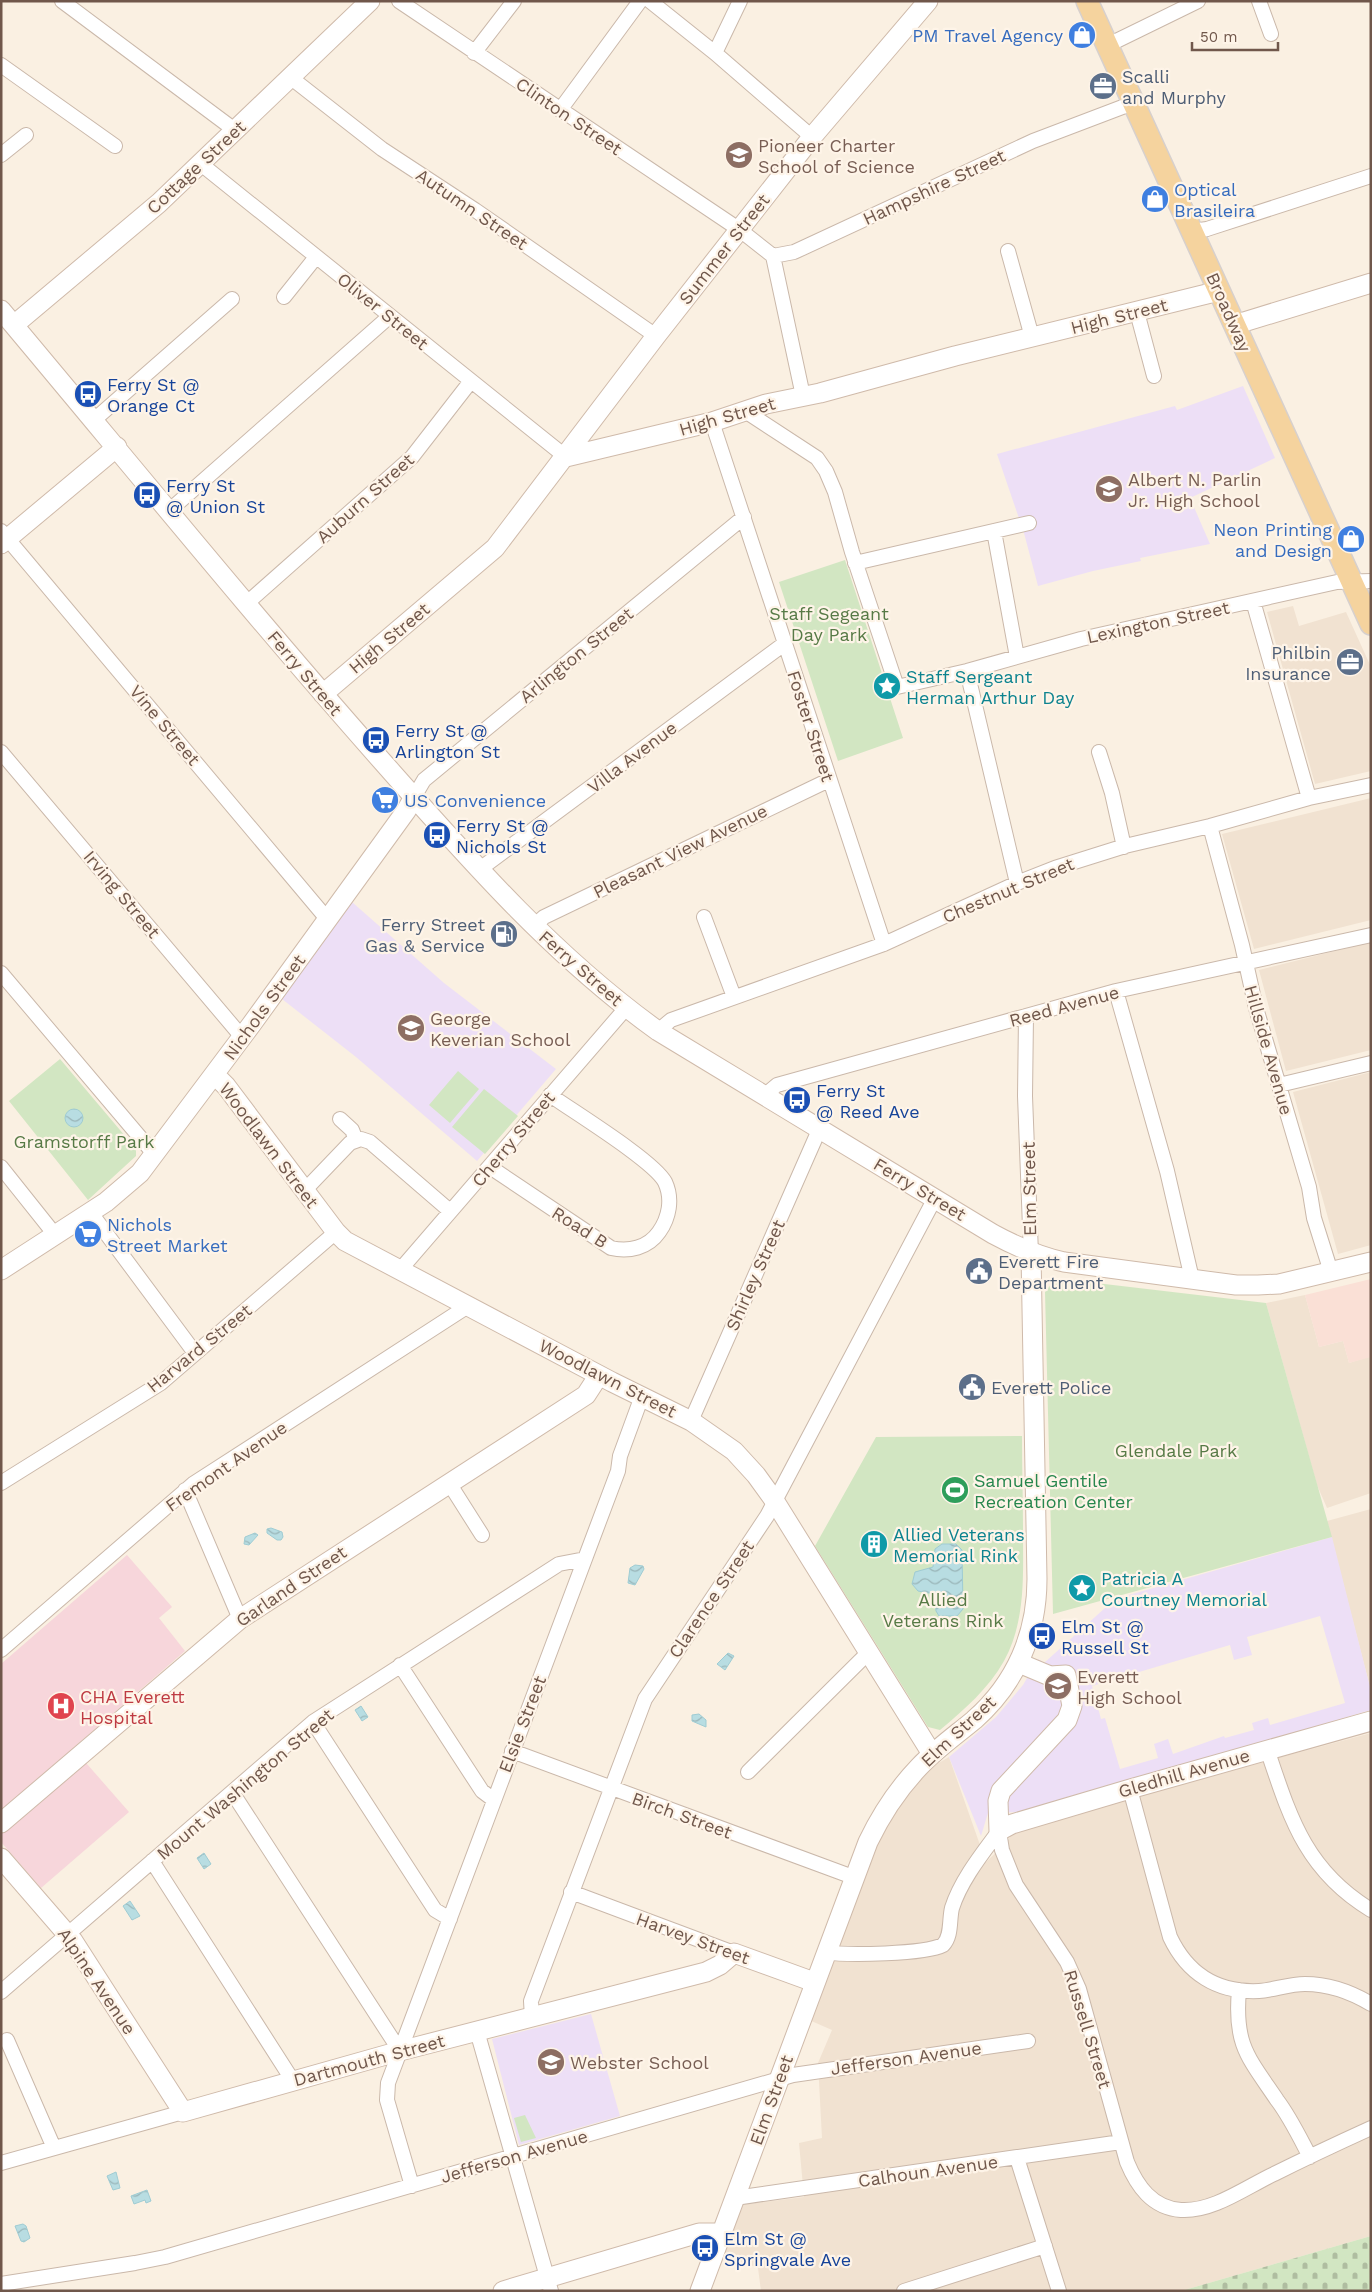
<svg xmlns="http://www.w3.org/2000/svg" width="1372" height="2292" viewBox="0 0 1372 2292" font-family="'Work Sans',sans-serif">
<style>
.residential{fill:#f1e2d1}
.commercial{fill:#fae0d6}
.education{fill:#eddff6;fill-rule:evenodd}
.medical{fill:#f7d6db}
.cemetery{fill:url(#cemetery-stones)}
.park{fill:#d2e6c2}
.water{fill:url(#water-waves);stroke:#9fccd3}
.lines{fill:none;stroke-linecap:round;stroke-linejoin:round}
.street-casing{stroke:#cab8aa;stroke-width:16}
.secondary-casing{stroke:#cfbaaa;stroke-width:21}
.primary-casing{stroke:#d7d0cd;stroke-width:24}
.street{stroke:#fff;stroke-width:14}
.secondary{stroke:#fff;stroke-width:19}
.primary{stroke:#f5d39e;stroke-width:21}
.labels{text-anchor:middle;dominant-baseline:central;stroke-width:4.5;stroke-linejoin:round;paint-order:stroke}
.shop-label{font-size:18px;fill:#366cbe;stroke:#fef4e8;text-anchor:start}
.service-label{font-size:18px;fill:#4e5e75;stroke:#fef4e8;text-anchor:start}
.street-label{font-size:18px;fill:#70574b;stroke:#fef4e8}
.education-label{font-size:18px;fill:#785e54;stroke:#fef4e8;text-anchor:start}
.transit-label{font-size:18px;fill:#164399;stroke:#fef4e8;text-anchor:start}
.park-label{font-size:18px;fill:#577a46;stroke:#fef4e8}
.culture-label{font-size:18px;fill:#0d838f;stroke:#fef4e8;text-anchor:start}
.leisure-label{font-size:18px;fill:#27864d;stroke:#fef4e8;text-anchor:start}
.health-label{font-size:18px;fill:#be3a42;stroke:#fef4e8;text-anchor:start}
</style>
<defs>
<pattern id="cemetery-stones" width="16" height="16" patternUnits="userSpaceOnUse" patternTransform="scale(1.25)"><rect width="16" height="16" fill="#d2e6c2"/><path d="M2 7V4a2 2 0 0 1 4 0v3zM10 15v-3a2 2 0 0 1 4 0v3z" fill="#afbda0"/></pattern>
<pattern id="water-waves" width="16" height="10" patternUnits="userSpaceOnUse" patternTransform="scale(1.25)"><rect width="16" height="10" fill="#b8dde2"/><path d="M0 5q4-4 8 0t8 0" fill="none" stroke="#9ab6b9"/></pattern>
</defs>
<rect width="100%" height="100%" fill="#faf0e2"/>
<!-- residential -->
<path class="residential" d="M1293,606L1299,626L1346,612L1371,667V771L1315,784L1267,612Z
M1371,798V920L1254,949L1222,834Z
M1371,942V1050L1286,1071L1259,970Z
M1371,1072V1245L1338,1254L1293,1092Z
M1305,1295L1319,1347L1343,1341L1349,1363L1371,1356V1493L1327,1508L1317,1485L1266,1303Z
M1371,1509V1691L1327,1521Z
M1371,1733V2236L1181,2291H761L758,2268L721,2254L739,2205L804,2197L799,2143L822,2138L818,2063L832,2030L809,2020L882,1828L912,1787L935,1765L949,1757L986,1862L1007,1842L1011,1835L1029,1825Z"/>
<!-- commercial -->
<path class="commercial" d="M1371,1279V1357L1349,1363L1343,1341L1319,1347L1305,1295Z"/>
<!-- education -->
<path class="education" d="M1243,386L1275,458L1190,498L1210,544L1140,558L1141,561L1093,571L1038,586L1024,533L997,454L1175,406L1177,410Z
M352,902L444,983L556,1069L477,1161L356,1057L282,999Z
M1332,1537L1371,1691V1710L1051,1804L1018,1812L988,1813L981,1836L949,1757L996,1717L1023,1685L1038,1659L1044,1663L1115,1599ZM1320,1616L1345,1703L1270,1725L1268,1718L1252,1723L1254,1730L1225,1738L1224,1736L1173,1754L1168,1739L1154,1744L1158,1758L1120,1769L1105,1718L1101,1719L1092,1686L1230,1645L1234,1660L1252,1655L1247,1637Z
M591,2014L620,2116L519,2145L492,2039Z"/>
<!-- medical -->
<path class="medical" d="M127,1555L172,1607L159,1618L185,1651L73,1748L129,1812L41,1888L1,1842V1664Z"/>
<!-- cemetery -->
<path class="cemetery" d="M1371,2236V2291H1181Z"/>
<!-- park -->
<path class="park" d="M845,560L903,738L838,761L779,582Z
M60,1059L136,1149V1156L88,1200L9,1101Z
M458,1071L479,1089L450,1123L429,1105Z
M484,1089L518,1116L485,1154L452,1127Z
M1062,1279L1266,1303L1332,1537L1053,1614L1045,1292L1052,1283Z
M1022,1436C1022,1468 1023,1499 1023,1531C1023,1575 1026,1621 1004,1661C988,1689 965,1709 940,1730L928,1727L815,1546L876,1437Z
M525,2115L536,2138L521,2142L514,2118Z"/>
<!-- water -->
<path class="water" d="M65 1118a9 9 0 1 1 18 0a9 9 0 1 1-18 0Z
M271,1528L282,1532L283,1537L281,1540H277L267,1533V1529Z
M255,1533L258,1535L249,1545L244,1544L245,1537Z
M942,1544H956L962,1550L963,1609L957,1616H939L936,1611L934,1594L918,1591L912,1584L915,1572L933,1567L935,1549Z
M635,1565L643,1566L644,1569L635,1585L628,1583L630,1568Z
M728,1653L734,1656L725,1670L717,1664Z
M361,1706L368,1717L362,1721L355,1710Z
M699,1714L706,1720V1727L692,1721V1715Z
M204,1853L211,1864L204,1869L197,1858Z
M130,1901L140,1916L132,1920L123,1906Z
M116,2172L120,2188L113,2190L107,2176Z
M147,2190L151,2201L146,2203L145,2200L134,2204L131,2196Z
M23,2224L26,2226L30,2238L24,2242L21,2241L15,2226Z"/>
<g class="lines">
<defs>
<path id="street" d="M62,1L236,131
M399,1L740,230L773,256L794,252L1033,141L1133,103
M650,1L715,53L812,137
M1259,1L1271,34
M1108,45L1198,1
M474,53L514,1
M715,53L740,1
M1,65L115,146
M290,77L382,149L475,210L656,336
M560,110L640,1
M1,155L26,135
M201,164L566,457
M1192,231L1207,229L1371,176
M1008,251L1032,337
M773,256L803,396
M284,297L316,257
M1137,312L1154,376
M745,411L817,458L826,471L835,492L852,552L897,687L967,671L1081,639L1337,582L1371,581
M94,420L232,299
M712,422L884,944
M170,510L390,316
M1,531L328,920
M994,531L1017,657
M855,563L1029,523
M1253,601L1309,798
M247,603L412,457L471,381
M967,671L1017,883
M1,752L242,1037
M1099,752L1112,793L1124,847
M414,797L424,780L744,517
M1210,826L1242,945L1256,1008L1309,1187L1314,1218L1331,1272
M480,869L784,644
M704,917L734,997
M534,926L544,917L829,780
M1,973L155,1155
M1116,991L1167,1171L1192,1279
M1026,1016L1025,1096L1031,1254
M658,1031L671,1020L884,944L1017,883L1055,868L1125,846L1210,826L1309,798L1371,785
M1279,1085L1371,1063
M764,1096L777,1085L1116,991L1371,935
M340,1119L352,1130L356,1140
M1,1167L56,1236
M490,1167L611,1248C629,1252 648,1248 659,1232C669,1218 673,1199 665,1182C654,1161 574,1112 550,1095
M304,1191L350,1143L361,1139L370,1142L450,1211
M91,1213L195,1353
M400,1270L626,1008
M691,1421L819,1130
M1,1483L161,1383L336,1232
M449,1483L482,1535
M185,1490L240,1619
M1,1650L193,1484L468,1306
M400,1665L482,1791L494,1800
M313,1722L435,1910L450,1919
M1267,1749C1290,1817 1305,1870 1371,1910
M512,1751L853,1877
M748,1772L869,1652
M1130,1789L1170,1937C1187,1973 1217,1993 1259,1991C1274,1990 1289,1984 1305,1984C1328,1984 1351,1992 1371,2004
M232,1792L400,2051
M999,1831L1002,1850L1016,1885L1067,1962L1079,1989L1127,2162C1137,2186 1152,2208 1181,2210C1213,2212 1246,2187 1274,2174C1306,2158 1338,2143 1371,2128
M152,1861L293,2081
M571,1892L734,1953
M826,1952C847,1956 925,1954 943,1945C952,1936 949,1920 952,1908C961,1880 982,1854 999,1831
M1239,1990C1234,2045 1248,2057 1277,2100C1290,2117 1300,2138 1310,2157
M1,1992L313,1722L559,1564L585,1559
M532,2017L531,2001L645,1699L767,1516L935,1198
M477,2031L551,2291
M7,2040L54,2148
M1017,2158L1059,2291
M1,2163L183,2112
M412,2186L387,2100L388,2083L618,1471L620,1456L642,1396
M735,2198L1121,2142
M1,2284L135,2263L165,2257L793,2075L1028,2041
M904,2291L1045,2246"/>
<path id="secondary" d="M1,310C127,460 251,613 381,760C467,857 552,955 658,1031L993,1234C1017,1247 1038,1256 1064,1262L1236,1285H1258L1279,1284L1371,1262
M14,325L159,203L370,1
M1234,325L1371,283
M566,457L712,422L766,404L820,393L955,356L1219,291
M1,544L117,447
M323,694L495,548L656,336L812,137L928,1
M215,1075L226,1086L336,1232L345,1241L612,1382L691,1421L734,1451L756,1475L774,1500L932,1754
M1,1270L106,1202L140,1173L251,1025L406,811L414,797
M1,1823L240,1619L586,1395L599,1375
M999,1831L1012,1824L1130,1789L1371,1721
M999,1831L998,1801L1001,1791L1067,1720L1072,1706L1066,1675L1050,1676L1019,1663
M1,1858L73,1941L183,2112L400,2051L706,1972L720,1965L734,1953L814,1982
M503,2291L699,2233H722
M700,2291L868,1842C881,1815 898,1789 919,1767C936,1749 956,1735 974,1720C1016,1683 1037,1634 1037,1579L1031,1254"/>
<path id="primary" d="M1087,1L1371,624"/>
</defs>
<!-- street casing -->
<use href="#street" class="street-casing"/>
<!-- secondary casing -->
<use href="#secondary" class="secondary-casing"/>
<!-- primary casing -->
<use href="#primary" class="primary-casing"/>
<!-- street -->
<use href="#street" class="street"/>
<!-- secondary -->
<use href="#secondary" class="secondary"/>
<!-- primary -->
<use href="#primary" class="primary"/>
</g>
<!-- icons -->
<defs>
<symbol id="shop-disc" viewBox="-11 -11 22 22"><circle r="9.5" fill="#3f7fe0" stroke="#fef4e8"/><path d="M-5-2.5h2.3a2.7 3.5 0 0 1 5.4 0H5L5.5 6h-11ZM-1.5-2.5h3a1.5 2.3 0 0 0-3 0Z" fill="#fff"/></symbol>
<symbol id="office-disc" viewBox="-11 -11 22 22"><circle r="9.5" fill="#5c6f8a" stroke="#fef4e8"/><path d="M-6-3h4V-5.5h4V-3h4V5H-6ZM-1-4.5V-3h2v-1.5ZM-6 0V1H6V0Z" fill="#fff"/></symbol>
<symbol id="school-disc" viewBox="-11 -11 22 22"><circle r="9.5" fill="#8d6e63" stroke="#fef4e8"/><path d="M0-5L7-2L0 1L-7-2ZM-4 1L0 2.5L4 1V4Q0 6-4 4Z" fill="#fff"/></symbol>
<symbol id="bus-disc" viewBox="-11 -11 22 22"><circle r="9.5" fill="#1a4fb4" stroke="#fef4e8"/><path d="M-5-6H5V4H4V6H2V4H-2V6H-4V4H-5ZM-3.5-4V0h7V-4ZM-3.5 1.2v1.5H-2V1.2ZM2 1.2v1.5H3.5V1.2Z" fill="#fff"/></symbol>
<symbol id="sight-disc" viewBox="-11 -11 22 22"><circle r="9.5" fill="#0f9aa8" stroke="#fef4e8"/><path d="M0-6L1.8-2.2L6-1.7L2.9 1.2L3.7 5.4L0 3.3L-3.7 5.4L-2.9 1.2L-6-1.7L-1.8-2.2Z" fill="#fff"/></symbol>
<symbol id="supermarket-disc" viewBox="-11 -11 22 22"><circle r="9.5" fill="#3f7fe0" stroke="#fef4e8"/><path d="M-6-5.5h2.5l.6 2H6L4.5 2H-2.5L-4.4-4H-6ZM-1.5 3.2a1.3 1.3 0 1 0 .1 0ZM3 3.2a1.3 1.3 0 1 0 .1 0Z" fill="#fff"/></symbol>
<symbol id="fuel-disc" viewBox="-11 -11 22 22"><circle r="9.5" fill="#5c6f8a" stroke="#fef4e8"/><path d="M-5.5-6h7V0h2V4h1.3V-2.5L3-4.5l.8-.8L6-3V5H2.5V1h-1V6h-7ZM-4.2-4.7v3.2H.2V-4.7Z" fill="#fff"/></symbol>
<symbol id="civic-disc" viewBox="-11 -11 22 22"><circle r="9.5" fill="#5c6f8a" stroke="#fef4e8"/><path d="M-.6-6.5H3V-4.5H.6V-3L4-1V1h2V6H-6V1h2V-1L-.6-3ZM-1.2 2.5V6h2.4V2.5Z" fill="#fff"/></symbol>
<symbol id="stadium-disc" viewBox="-11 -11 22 22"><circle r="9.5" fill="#2e9e5b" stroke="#fef4e8"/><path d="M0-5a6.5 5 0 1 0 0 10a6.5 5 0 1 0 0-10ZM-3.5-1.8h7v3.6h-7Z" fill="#fff"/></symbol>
<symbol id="building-disc" viewBox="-11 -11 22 22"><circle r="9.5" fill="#0f9aa8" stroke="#fef4e8"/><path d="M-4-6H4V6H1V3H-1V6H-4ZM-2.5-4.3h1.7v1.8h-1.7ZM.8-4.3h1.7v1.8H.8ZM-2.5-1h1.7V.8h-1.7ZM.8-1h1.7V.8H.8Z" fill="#fff"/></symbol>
<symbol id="hospital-disc" viewBox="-11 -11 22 22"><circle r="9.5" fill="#e0444e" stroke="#fef4e8"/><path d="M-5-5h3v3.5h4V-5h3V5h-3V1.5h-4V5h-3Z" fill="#fff"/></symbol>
</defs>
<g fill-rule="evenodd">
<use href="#shop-disc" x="1066" y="19" width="32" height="32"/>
<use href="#office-disc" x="1087" y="70" width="32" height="32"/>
<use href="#school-disc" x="723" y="139" width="32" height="32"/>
<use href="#shop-disc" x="1139" y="183" width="32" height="32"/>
<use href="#bus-disc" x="72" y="378" width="32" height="32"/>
<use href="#school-disc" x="1093" y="473" width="32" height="32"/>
<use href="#bus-disc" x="131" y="479" width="32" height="32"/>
<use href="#shop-disc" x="1335" y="523" width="32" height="32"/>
<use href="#office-disc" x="1334" y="646" width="32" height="32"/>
<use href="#sight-disc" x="871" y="670" width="32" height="32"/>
<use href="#bus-disc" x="360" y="724" width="32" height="32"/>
<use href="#supermarket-disc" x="369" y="784" width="32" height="32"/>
<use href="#bus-disc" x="421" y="819" width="32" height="32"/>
<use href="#fuel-disc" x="488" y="918" width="32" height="32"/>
<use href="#school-disc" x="395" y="1012" width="32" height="32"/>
<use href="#bus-disc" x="781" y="1084" width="32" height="32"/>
<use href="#supermarket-disc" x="72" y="1218" width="32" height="32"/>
<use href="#civic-disc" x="963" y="1255" width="32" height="32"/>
<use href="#civic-disc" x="956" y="1371" width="32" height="32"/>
<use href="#stadium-disc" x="939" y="1474" width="32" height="32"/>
<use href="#building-disc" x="858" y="1528" width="32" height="32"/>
<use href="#sight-disc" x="1066" y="1572" width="32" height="32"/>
<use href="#bus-disc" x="1026" y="1620" width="32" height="32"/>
<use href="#school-disc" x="1042" y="1670" width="32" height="32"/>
<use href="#hospital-disc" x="45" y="1690" width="32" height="32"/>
<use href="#school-disc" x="535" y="2046" width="32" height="32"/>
<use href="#bus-disc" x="689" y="2232" width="32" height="32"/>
</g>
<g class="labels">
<!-- shop labels -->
<g class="shop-label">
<text x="1063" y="35" text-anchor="end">PM Travel Agency</text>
<text x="1174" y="189">Optical<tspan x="1174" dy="21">Brasileira</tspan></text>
<text x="1332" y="529" text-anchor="end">Neon Printing<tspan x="1332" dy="21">and Design</tspan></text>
<text x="404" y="800">US Convenience</text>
<text x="107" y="1224">Nichols<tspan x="107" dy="21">Street Market</tspan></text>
</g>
<!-- service labels -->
<g class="service-label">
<text x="1122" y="76">Scalli<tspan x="1122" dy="21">and Murphy</tspan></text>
<text x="1331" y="652" text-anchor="end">Philbin<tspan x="1331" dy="21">Insurance</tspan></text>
<text x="485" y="924" text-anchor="end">Ferry Street<tspan x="485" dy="21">Gas &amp; Service</tspan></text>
<text x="998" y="1261">Everett Fire<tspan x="998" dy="21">Department</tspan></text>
<text x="991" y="1387">Everett Police</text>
</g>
<!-- street labels -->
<g class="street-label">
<text transform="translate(569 116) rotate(34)">Clinton Street</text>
<text transform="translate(196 167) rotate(-43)">Cottage Street</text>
<text transform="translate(934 187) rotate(-25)">Hampshire Street</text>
<text transform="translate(472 209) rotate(34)">Autumn Street</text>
<text transform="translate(724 249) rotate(-52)">Summer Street</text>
<text transform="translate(383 311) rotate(39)">Oliver Street</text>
<text transform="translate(1229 312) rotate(66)">Broadway</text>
<text transform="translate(1119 316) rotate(-14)">High Street</text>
<text transform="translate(727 416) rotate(-16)">High Street</text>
<text transform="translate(365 498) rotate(-42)">Auburn Street</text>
<text transform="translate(1158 622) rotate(-12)">Lexington Street</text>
<text transform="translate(389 638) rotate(-40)">High Street</text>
<text transform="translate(576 655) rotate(-39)">Arlington Street</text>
<text transform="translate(305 673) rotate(50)">Ferry Street</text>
<text transform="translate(165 725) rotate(50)">Vine Street</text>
<text transform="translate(811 726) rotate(72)">Foster Street</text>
<text transform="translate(632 757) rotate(-37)">Villa Avenue</text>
<text transform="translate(680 851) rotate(-26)">Pleasant View Avenue</text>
<text transform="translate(1008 890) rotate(-23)">Chestnut Street</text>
<text transform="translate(122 894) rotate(50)">Irving Street</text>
<text transform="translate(581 968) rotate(41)">Ferry Street</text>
<text transform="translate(1064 1006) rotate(-15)">Reed Avenue</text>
<text transform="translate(264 1007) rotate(-54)">Nichols Street</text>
<text transform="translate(1269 1050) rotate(74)">Hillside Avenue</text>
<text transform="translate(513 1139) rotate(-50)">Cherry Street</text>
<text transform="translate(269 1145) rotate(53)">Woodlawn Street</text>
<text transform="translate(920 1189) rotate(31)">Ferry Street</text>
<text transform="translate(1029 1189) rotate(-91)">Elm Street</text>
<text transform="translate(580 1227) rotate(32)">Road B</text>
<text transform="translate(755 1275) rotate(-66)">Shirley Street</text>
<text transform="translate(199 1348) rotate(-39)">Harvard Street</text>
<text transform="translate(608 1378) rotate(27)">Woodlawn Street</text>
<text transform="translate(226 1466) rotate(-35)">Fremont Avenue</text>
<text transform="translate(291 1586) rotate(-34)">Garland Street</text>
<text transform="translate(711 1599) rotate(-56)">Clarence Street</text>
<text transform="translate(522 1724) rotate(-69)">Elsie Street</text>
<text transform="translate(958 1731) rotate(-43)">Elm Street</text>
<text transform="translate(1184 1773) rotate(-16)">Gledhill Avenue</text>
<text transform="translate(245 1784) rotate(-40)">Mount Washington Street</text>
<text transform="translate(682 1815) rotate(20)">Birch Street</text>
<text transform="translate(693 1938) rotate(20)">Harvey Street</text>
<text transform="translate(97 1981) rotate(56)">Alpine Avenue</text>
<text transform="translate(1088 2029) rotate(73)">Russell Street</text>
<text transform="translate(906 2058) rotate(-8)">Jefferson Avenue</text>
<text transform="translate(369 2060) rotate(-15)">Dartmouth Street</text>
<text transform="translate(771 2100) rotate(-70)">Elm Street</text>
<text transform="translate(514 2156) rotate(-16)">Jefferson Avenue</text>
<text transform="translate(928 2171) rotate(-8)">Calhoun Avenue</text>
</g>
<!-- education labels -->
<g class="education-label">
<text x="758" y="145">Pioneer Charter<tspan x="758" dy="21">School of Science</tspan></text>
<text x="1128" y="479">Albert N. Parlin<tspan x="1128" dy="21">Jr. High School</tspan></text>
<text x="430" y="1018">George<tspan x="430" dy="21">Keverian School</tspan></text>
<text x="1077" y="1676">Everett<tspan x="1077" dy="21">High School</tspan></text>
<text x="570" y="2062">Webster School</text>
</g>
<!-- transit labels -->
<g class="transit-label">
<text x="107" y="384">Ferry St @<tspan x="107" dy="21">Orange Ct</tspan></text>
<text x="166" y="485">Ferry St<tspan x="166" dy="21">@ Union St</tspan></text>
<text x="395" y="730">Ferry St @<tspan x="395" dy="21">Arlington St</tspan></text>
<text x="456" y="825">Ferry St @<tspan x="456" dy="21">Nichols St</tspan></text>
<text x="816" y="1090">Ferry St<tspan x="816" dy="21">@ Reed Ave</tspan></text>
<text x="1061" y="1626">Elm St @<tspan x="1061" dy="21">Russell St</tspan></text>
<text x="724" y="2238">Elm St @<tspan x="724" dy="21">Springvale Ave</tspan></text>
</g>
<!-- park labels -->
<g class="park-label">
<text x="829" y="613">Staff Segeant<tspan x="829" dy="21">Day Park</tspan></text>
<text x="84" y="1141">Gramstorff Park</text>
<text x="1176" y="1450">Glendale Park</text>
<text x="943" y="1599">Allied<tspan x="943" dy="21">Veterans Rink</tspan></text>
</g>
<!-- culture labels -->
<g class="culture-label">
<text x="906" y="676">Staff Sergeant<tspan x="906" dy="21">Herman Arthur Day</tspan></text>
<text x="893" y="1534">Allied Veterans<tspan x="893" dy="21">Memorial Rink</tspan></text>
<text x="1101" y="1578">Patricia A<tspan x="1101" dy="21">Courtney Memorial</tspan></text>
</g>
<!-- leisure labels -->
<g class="leisure-label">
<text x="974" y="1480">Samuel Gentile<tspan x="974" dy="21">Recreation Center</tspan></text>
</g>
<!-- health labels -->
<g class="health-label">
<text x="80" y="1696">CHA Everett<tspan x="80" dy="21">Hospital</tspan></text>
</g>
</g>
<!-- border -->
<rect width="1372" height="2292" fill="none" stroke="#70574b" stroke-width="5"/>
<!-- scale -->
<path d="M1192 42v8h86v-8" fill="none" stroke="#70574b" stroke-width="2.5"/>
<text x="1200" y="42" font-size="15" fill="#70574b" stroke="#fef4e8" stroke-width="4" paint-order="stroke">50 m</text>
</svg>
